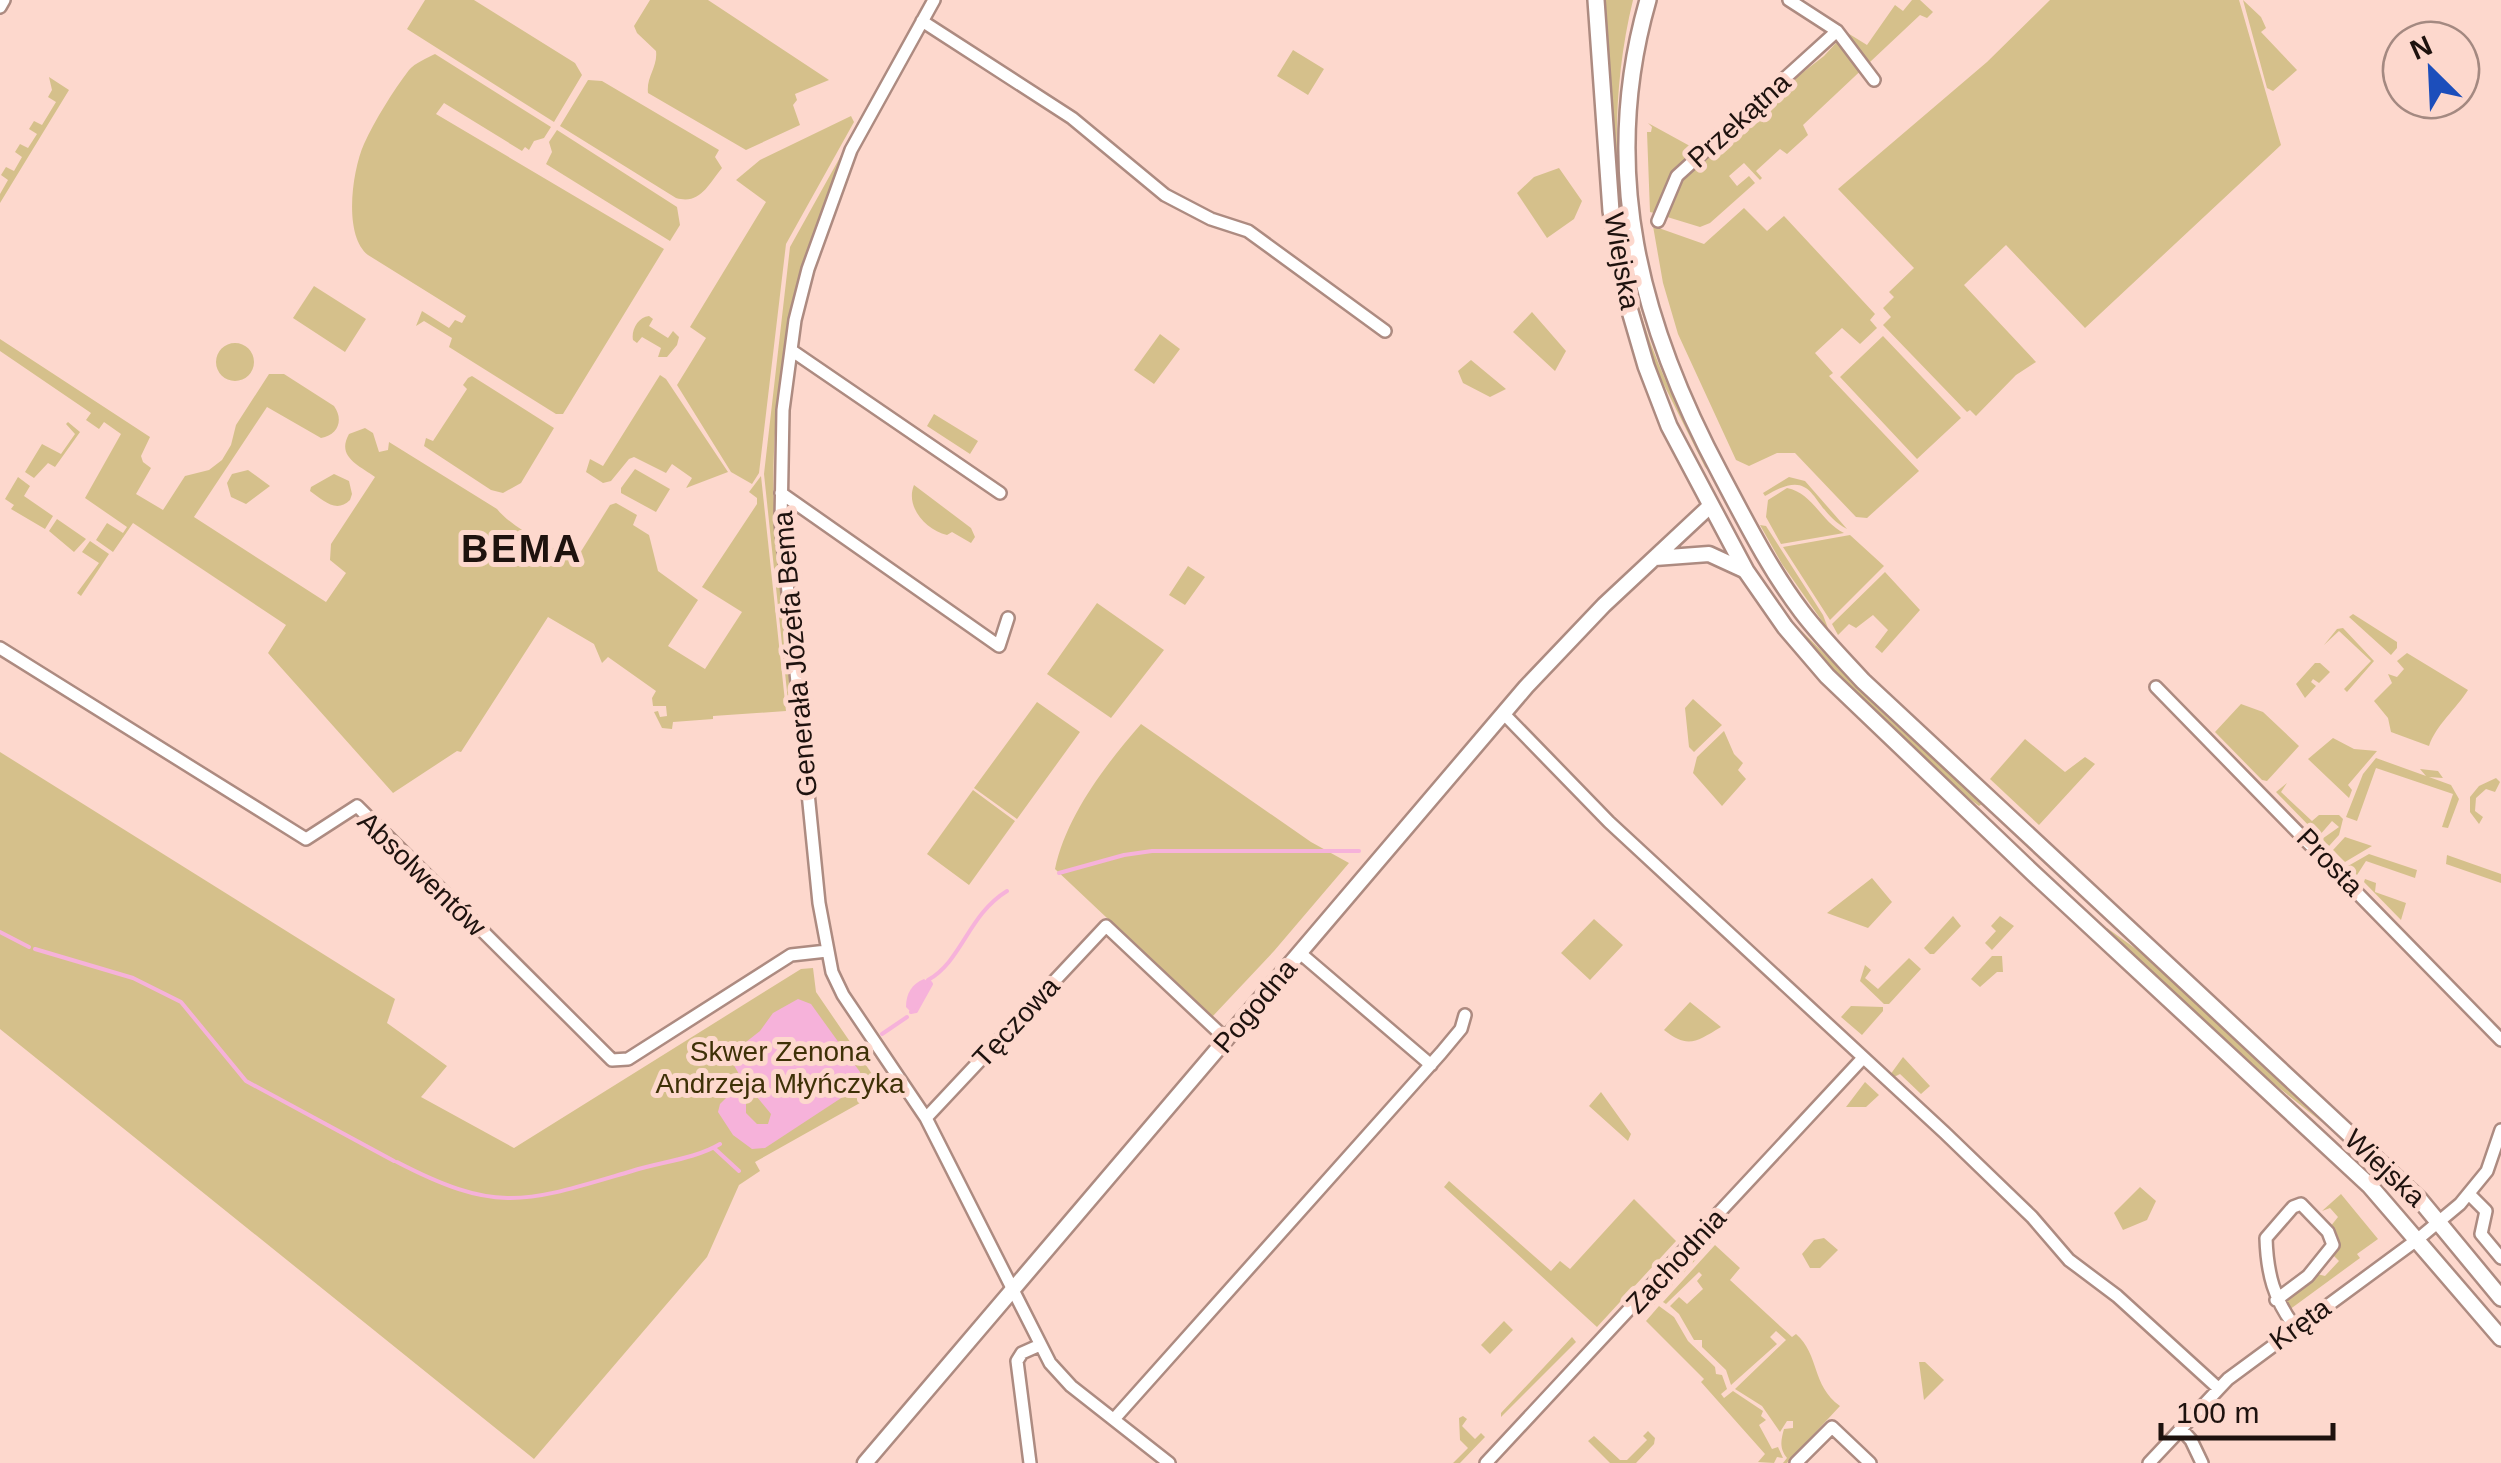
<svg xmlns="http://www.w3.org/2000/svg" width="2501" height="1463" viewBox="0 0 2501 1463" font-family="Helvetica,sans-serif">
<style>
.green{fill:#d5c08b}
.water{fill:#f6b2da;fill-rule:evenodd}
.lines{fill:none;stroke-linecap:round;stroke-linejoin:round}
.stream{stroke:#f6b2da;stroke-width:4}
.minor-casing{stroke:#ad8b81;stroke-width:16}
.tertiary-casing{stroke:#ad8b81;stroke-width:19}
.secondary-casing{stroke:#ad8b81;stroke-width:20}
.minor{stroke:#fff;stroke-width:11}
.tertiary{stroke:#fff;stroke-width:14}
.secondary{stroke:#fff;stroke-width:15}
.labels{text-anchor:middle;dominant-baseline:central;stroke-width:10;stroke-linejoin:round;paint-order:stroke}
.street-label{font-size:28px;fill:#1e120e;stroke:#fdd8cd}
.park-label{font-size:28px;fill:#3e3107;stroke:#fdd8cd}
.district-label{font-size:38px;font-weight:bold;letter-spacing:2.5px;fill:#1e120e;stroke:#fdd8cd}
</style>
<rect width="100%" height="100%" fill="#fdd8cd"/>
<!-- green -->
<path class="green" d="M425,0H474L575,63L582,75L554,122L407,29Z
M650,0H708L829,80L795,94L797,100L793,105L800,125L746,150L648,93C646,77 658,67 656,51L637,33L634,26Z
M1602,0H1633C1606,110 1613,240 1652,347C1668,390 1690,431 1710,472L1705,467L1647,351L1636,317L1617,207Z
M1912,0H1920L1933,12L1927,18L1920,15L1803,125L1808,135L1787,154L1780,149L1756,171L1762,178L1760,180L1744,163L1729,176L1737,186L1749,176L1755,183L1710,223L1700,227L1664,216L1676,182L1780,90L1824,56L1846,32L1867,45L1895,5L1903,11Z
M2050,0H2239L2281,145L2085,328L2006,245L1964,285L2036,362L2016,375L1976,416L1970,410L1967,412L1883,325L1891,317L1883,308L1894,297L1889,292L1914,268L1838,189L1987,62Z
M2243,0L2261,17L2266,28L2261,32L2297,70L2273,91L2267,88Z
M1293,50L1324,69L1308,95L1277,76Z
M435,54L551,127L544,138L534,141L529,150L525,147L522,151L444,103L436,114L664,249L563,414H556L449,347L452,338L424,321L416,326L422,311L449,328L455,320L462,323L466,316L368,255C343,235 352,171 364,144C375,120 393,91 409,70C415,63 427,58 435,54Z
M49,77L69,90L0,203V194L8,180L1,175L6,167L14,171L22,157L15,152L20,144L28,148L37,134L29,129L34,121L42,125L56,102L48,97L52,90Z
M588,80L602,81L719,150L715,157L722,168C708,185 700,205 676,198L560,126Z
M851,116L854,122L786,244L759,473L752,484L731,472L677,385L706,338L690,327L766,202L736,180L760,160Z
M1648,123L1699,151L1654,213L1650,212L1647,132H1651L1652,127Z
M557,130L677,207L680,225L670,241L546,164L552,152L549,142Z
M848,143C798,265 766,391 775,525C779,582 793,643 788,701L764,474L790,247Z
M1559,168L1582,201L1574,219L1547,238L1517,193L1534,177Z
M1744,208L1767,231L1784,216L1875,314L1870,320L1877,328L1860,344L1842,328L1815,353L1833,373L1829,376L1919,471L1867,518L1856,517L1795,453H1777L1749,466L1736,460L1678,334L1663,283L1653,226L1704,244Z
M314,286L366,319L345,352L293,318Z
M1532,312L1566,351L1555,371L1513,332Z
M649,316L653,319L649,326L668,338L673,331L679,337L677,345L667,357H658L661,348L642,337L637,343L633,340C631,330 638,317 649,316Z
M1160,334L1180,349L1154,384L1134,370Z
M1883,336L1961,418L1917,459L1840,377Z
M0,339L150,437L141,456L143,462L151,468L136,494L163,510L185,476L209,470L222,460L231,445L236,425L269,374H284L334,406C344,420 338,435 321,438L267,407L194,517L326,602L346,573L330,560L331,544L375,477C359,465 336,457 349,434L365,428L373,433L379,452L388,450L389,442L497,509C513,529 551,546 575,561L610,505L616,503L637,515L633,525L649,535L658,571L698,600L668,646L705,669L742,612L702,587L757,504V498L749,492L761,476L786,711L713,716V719L673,722L672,729L662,728L654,712L658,711L660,717L667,716L666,706H653L652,698L656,691L608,657L602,663L594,644L548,617L461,752L457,751L393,793L268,653L286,625L133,523L113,552L96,540L107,523L123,533L127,527L85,498L121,434L104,422L99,429L86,420L91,413L0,351Z
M216 362a19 19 0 1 1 38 0a19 19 0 1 1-38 0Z
M1471,360L1506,389L1490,397L1463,383L1458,371Z
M660,375L666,379L728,472L686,488L692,478L672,464L666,473L634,457L629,459L611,481L603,483L586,472L590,459L603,466Z
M472,376L554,428L521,483L503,493L491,490L424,446L426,438L433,441L467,389L463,385L468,378Z
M934,414L978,441L970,454L927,426Z
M68,422L80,432L55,467L48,463L34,478L25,472L42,444L61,454L75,434L66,424Z
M635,469L670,489L656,512L621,493V488Z
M248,470L270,486L246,504L231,497L227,483L232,474Z
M334,474L349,481L352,494L350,500C336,514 323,500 310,491L311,487Z
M18,477L30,486L24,496L53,516L45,529L11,509L14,505L5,499Z
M1789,477L1805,481L1847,529C1808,508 1818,464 1765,496L1763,493Z
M914,485L971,528L975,537L971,543L952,532L947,535C926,530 905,507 914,485Z
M1787,488C1813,493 1821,522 1844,533L1781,544L1766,517L1768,500Z
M57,519L86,539L74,552L49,531Z
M1760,525L1766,526L1823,615L1829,631L1782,564Z
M1850,535L1884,566L1830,620L1783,547Z
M90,541L109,554L81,596L77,593L99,563L82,552Z
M1188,566L1205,577L1185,605L1169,595Z
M1885,572L1920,610L1882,653L1875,647L1888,630L1873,615L1856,628L1849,624L1838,635L1832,624Z
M1097,603L1164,650L1111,718L1047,674Z
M1779,608L1883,713L1982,804L1979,806C1904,751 1838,680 1779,608Z
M2353,614L2397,642V648L2391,655L2349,617Z
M2343,628L2374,661L2347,692L2344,689L2371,661L2339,631L2324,645L2337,629Z
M2407,653L2468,690C2456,709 2436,725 2429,746L2391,732L2388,718L2374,701L2392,683L2388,674L2397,677L2404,669L2397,661Z
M2315,663H2320L2330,672L2319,683L2313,679L2311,682L2316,686L2305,698L2296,684Z
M1693,699L1722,725L1694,752L1689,747L1685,708Z
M1037,702L1080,732L1017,819L974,788Z
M2241,704L2263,712L2299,746L2267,781L2262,780L2215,732Z
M1141,724L1311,842L1349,863L1274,951L1212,1017L1055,869C1066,816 1106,764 1141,724Z
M1724,731L1734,754L1743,763L1738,770L1746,779L1722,806L1693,773L1697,757Z
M2333,738L2354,749L2377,751L2348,785L2352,790L2349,798L2308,759Z
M2025,739L2065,772L2085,757L2095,764L2039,825L1990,779Z
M0,752L395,999L387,1023L447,1066L421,1097L514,1148L801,969L813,968L816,992L883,1090L755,1162L760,1171L739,1185L707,1257L534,1459L0,1029Z
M2376,758L2426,776L2420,769L2438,771L2443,778L2429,777L2451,785L2459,799L2448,828L2442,827L2453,794L2376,768L2357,821L2346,817L2363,774Z
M2496,778L2500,782L2495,792L2486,789L2476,798L2475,811L2483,817L2479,824L2470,812V797L2479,786Z
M2287,783L2281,792L2312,821L2319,815H2339L2343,819L2339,835L2329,846L2322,839L2339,827L2332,821L2319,836L2276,792Z
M973,790L1015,821L969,885L927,854Z
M2345,837L2372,846L2345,862L2333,850Z
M2369,854L2417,870L2415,878L2366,861L2357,875L2348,866Z
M2447,855L2501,874V883L2446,864Z
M1872,878L1892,902L1868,928L1827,913Z
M2365,879L2376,883L2375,892L2406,903L2401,920L2364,882Z
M1953,916L1961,926L1934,954H1930L1924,948Z
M2000,916L2014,926L1992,950L1985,943L1996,931L1991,926Z
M1594,919L1623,945L1590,980L1561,953Z
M2107,928L2143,954L2323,1123L2243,1059L2105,930Z
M1992,956H2002L2003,972H1997L1980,987L1971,979Z
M1909,958L1921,969L1889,1004H1884L1860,981L1865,965L1871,970L1865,978L1878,989Z
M1690,1002L1721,1027C1696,1042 1688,1049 1664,1030Z
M1851,1006L1883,1007V1011L1862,1035L1841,1017Z
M1903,1057L1930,1086L1921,1094L1900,1074L1894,1077L1890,1075Z
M1865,1082L1879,1095L1866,1107H1846Z
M1601,1092L1631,1134L1628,1141L1589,1106Z
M1449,1181L1551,1271L1560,1261L1570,1269L1634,1199L1676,1241L1597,1327L1444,1187Z
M2140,1187L2156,1201L2147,1220L2123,1230L2114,1213Z
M2341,1194L2378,1239L2357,1254L2360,1258L2289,1310L2285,1304L2286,1297L2317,1274L2325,1276L2339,1261L2334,1256L2337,1246L2330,1227L2338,1217L2330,1208L2322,1211Z
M1824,1238L1838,1250L1820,1268H1810L1802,1254L1814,1240Z
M1707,1240L1712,1242L1654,1305H1647L1645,1303L1701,1242Z
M1715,1245L1740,1268L1730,1280L1792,1337L1796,1334C1820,1355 1811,1385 1840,1406L1787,1463H1783L1787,1458C1779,1448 1781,1440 1784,1429L1793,1428V1421H1787L1780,1432L1762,1406L1735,1389L1786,1340L1776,1331L1770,1337L1777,1344L1731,1385L1726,1370L1702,1347V1340H1694L1679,1314L1670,1306L1679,1297L1687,1304L1703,1289L1697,1281L1702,1275L1699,1272L1666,1304L1663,1302Z
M1659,1306L1674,1317L1688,1341L1715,1367L1716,1374L1722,1375L1727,1389L1721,1394L1724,1398L1733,1391L1763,1411L1761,1416L1766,1420L1759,1425L1772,1449L1778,1447L1783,1458L1777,1457L1774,1463L1758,1462L1765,1454L1701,1382L1704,1379L1646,1321Z
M1504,1321L1513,1330L1490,1354L1481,1345Z
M1572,1337L1576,1342L1501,1417V1413Z
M1919,1362H1925L1944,1380L1924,1400Z
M1463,1416L1467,1419L1462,1426L1475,1439L1481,1433L1485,1437L1460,1463H1453L1468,1448L1460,1440L1459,1418Z
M1648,1431L1655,1438L1654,1444L1636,1463H1610L1588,1441L1594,1436L1620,1460H1627L1647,1440L1643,1436Z"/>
<!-- water -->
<path class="water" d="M924,979L931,984L916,1011L911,1012L906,1007C906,993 912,984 924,979Z
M798,999L811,1004L860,1072L861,1085L765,1148L752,1149L733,1135L718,1112L720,1104L743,1081L732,1062V1053L760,1031L773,1013ZM757,1097L771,1114L768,1124H757L746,1113V1101Z"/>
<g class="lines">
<!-- stream -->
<path class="stream" d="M1059,873L1124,855L1152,851H1359
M0,932L29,947
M35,949L133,978L181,1002L246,1081L394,1161
M911,1012L916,1011L931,984L928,980C962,961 968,915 1007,891
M882,1034L907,1017
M848,1057L854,1052
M714,1148L739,1171
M397,1162C499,1215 526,1202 632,1171C660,1162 695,1159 720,1144"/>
<defs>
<path id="minor" d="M934,0L851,150L808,269L795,320L783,410L781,522L819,903L832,972L843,995L926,1118L1050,1363L1071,1386L1169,1463
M1789,0L1837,31L1874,80
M0,7L4,0
M922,21L1072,118L1165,195L1211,219L1248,231L1385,331
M1658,221L1677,176L1837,31
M791,350L1000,493
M781,493L999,646L1008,618
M0,648L306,839L357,806L612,1060L628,1059L791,955L827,951
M2156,687L2501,1040
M1504,714L1609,822L1945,1133L2032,1217L2069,1260L2117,1296L2218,1388
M1300,953L1431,1065
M926,1118L1106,926L1226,1039
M2469,1194L2486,1211L2481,1234L2501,1258
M2276,1300L2308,1276L2333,1245L2328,1232L2301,1204L2293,1207L2266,1238C2267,1273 2274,1300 2295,1327
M1115,1418L1441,1053L1461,1029L1465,1015
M2181,1429L2191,1440L2202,1463
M1030,1463L1017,1361L1022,1353L1040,1345
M1486,1463L1863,1058
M1796,1463L1832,1427L1870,1463
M2149,1463L2228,1379L2418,1239L2460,1204L2487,1171L2501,1130"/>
<path id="tertiary" d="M1655,558L1709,554L1746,571
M865,1463L1526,687L1604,605L1710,506"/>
<path id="secondary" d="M1596,0L1611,211L1627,301L1646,366L1669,426L1746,571L1785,627L1827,676L2034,874L2370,1186L2501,1338
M1648,0C1599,170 1640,324 1721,475C1746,522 1770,570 1802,612C1821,637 1843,659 1863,681L2420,1200L2501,1298"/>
</defs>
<!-- minor casing -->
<use href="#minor" class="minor-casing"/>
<!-- tertiary casing -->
<use href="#tertiary" class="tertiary-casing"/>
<!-- secondary casing -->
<use href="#secondary" class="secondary-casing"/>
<!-- minor -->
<use href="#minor" class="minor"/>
<!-- tertiary -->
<use href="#tertiary" class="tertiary"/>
<!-- secondary -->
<use href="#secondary" class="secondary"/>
</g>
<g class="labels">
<!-- street labels -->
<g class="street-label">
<text transform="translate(1739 120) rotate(-42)">Przekątna</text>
<text transform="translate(1622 261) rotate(80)">Wiejska</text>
<text transform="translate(795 654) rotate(-95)">Generała Józefa Bema</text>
<text transform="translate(2330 862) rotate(46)">Prosta</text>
<text transform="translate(422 874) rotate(44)">Absolwentów</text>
<text transform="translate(1255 1006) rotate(-50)">Pogodna</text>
<text transform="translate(1016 1022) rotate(-47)">Tęczowa</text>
<text transform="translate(2385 1168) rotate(43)">Wiejska</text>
<text transform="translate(1676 1261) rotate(-47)">Zachodnia</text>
<text transform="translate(2300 1324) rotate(-36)">Kręta</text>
</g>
<!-- park labels -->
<g class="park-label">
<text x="780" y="1051">Skwer Zenona<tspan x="780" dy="32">Andrzeja Młyńczyka</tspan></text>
</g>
<!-- district labels -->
<g class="district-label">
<text x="522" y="549">BEMA</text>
</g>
</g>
<!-- north arrow -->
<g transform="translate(2431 70) rotate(336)"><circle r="48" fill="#fdd8cd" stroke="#a48981" stroke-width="2.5"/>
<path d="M0-8L18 38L0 25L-18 38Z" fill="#1c4ebb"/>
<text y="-15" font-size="28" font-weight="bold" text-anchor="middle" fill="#1e120e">N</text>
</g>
<!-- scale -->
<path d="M2161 1423v15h172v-15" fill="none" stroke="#1e120e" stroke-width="5"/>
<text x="2176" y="1423" font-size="30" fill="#1e120e" stroke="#fdd8cd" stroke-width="8" paint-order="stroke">100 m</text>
</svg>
